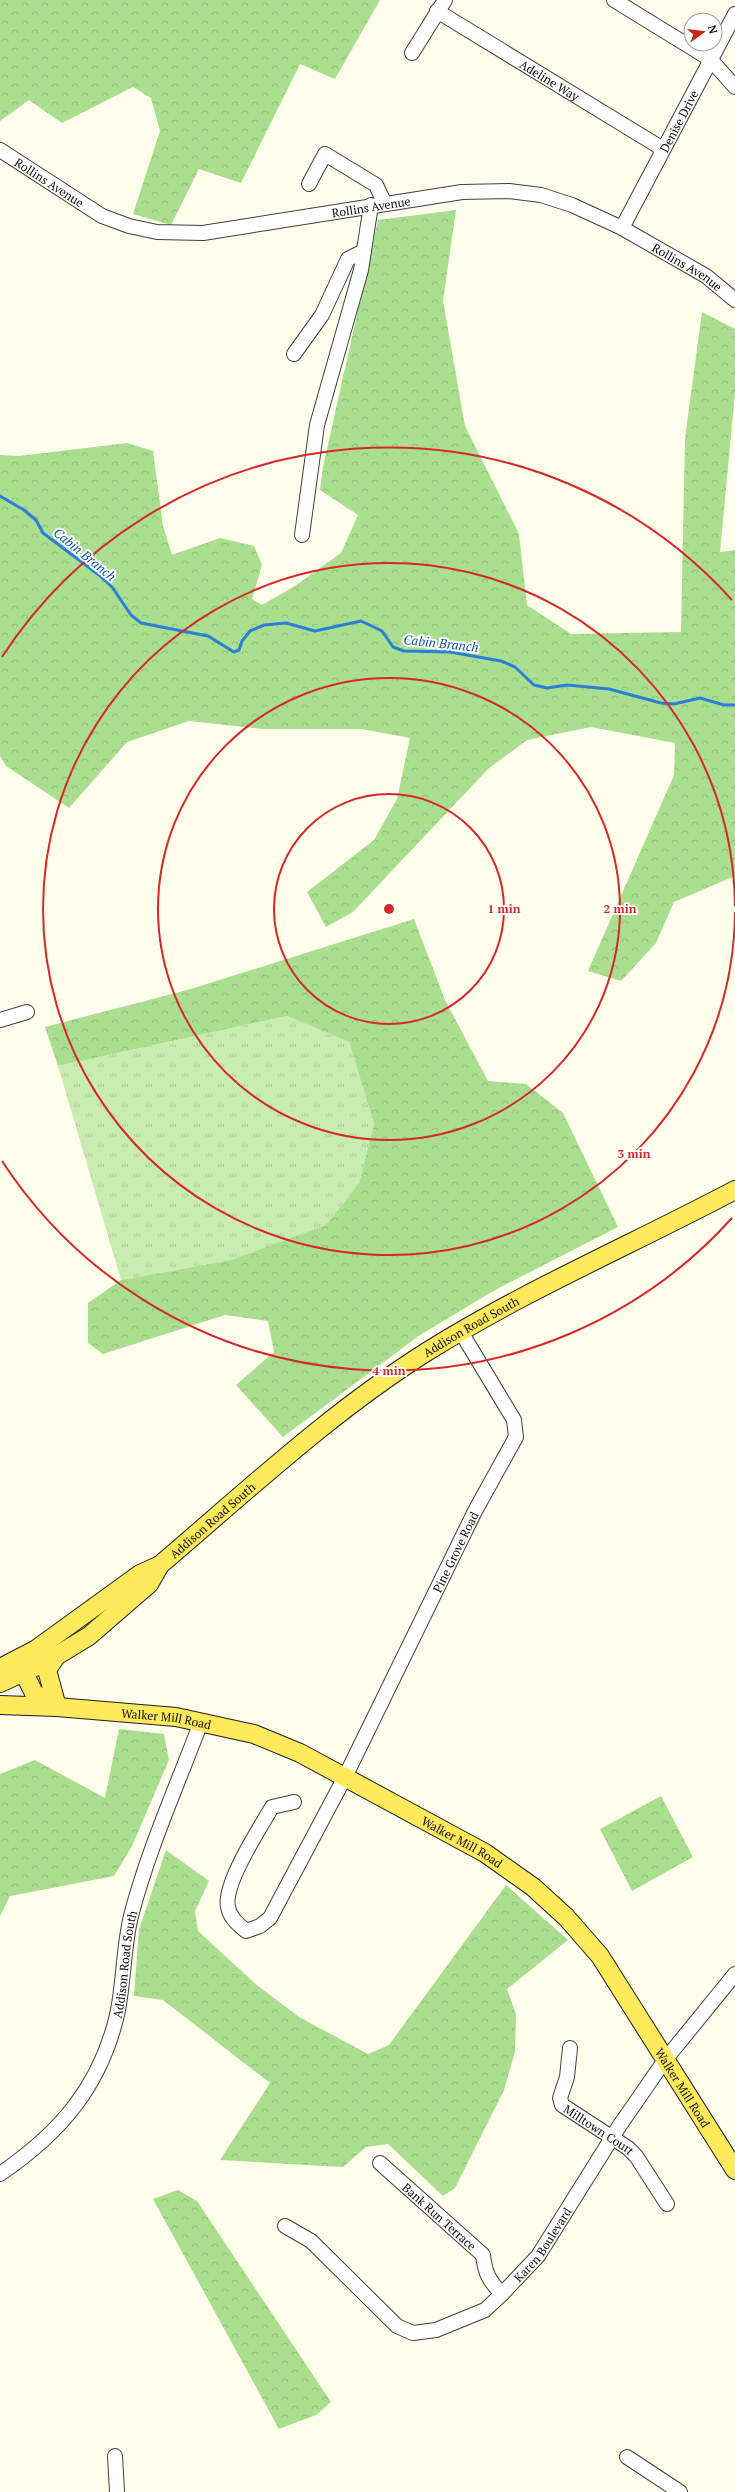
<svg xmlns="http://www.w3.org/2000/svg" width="735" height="2492" viewBox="0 0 735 2492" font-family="'PT Serif',serif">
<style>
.grass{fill:url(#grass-tufts)}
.forest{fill:url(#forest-crowns)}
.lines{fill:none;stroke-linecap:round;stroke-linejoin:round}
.stream{stroke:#2b7fd9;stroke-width:3}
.minor-casing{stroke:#3f3f3f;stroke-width:16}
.major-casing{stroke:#1d1d1d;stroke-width:20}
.minor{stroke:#fff;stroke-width:14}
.major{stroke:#ffea5b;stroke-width:18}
.ring{fill:none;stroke:#d62828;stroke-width:2}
.labels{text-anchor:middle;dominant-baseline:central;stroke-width:4;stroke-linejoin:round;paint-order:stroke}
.street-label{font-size:12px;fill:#0c0c0c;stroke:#fff}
.water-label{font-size:13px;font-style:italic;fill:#0b51a8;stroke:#fff}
.centre{fill:#d62828;stroke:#fff;stroke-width:2}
.ring-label{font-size:12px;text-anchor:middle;font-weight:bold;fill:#d62828;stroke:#fff;stroke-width:4;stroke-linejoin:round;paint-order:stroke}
</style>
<defs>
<pattern id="grass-tufts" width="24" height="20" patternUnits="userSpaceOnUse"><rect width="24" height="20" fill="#c9edb1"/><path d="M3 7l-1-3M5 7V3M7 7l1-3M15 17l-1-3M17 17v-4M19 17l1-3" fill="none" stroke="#abca97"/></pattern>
<pattern id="forest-crowns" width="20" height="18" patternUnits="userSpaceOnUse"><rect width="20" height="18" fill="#aadf8f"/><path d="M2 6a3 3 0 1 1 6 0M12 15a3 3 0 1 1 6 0" fill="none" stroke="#91be7a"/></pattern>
</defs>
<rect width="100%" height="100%" fill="#fffdeb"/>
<!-- grass -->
<path class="grass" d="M287,1016L349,1042L374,1124L359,1183L326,1226L231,1260L121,1280L58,1066Z"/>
<!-- forest -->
<path class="forest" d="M0,0H380L335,79L300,64L241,183L199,169L171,225L133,214L160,131L151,98L133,87L62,123L29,100L0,121Z
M456,210L443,301L465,426L519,534L527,605L571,634L681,632L685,438L702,312L735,329V393L720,552L735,550V876L674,902L656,943L621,981L588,971L674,775L675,743L591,727L527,740L488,769L353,912L326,927L307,892L374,840L397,799L410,738L362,729H262L189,721L127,742L69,808L6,766L0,756V455L19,456L127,443L153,451L163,526L172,555L220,538L254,546L262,565L252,599L262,605L295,586L341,553L358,515L320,490L323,467L378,220Z
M414,919L445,1000L488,1081L526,1084L563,1113L618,1227L495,1290L420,1335L283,1437L236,1385L274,1352L268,1321L225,1315L103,1354L88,1343V1303L121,1280L231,1260L326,1225L359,1183L374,1124L349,1042L287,1016L58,1066L45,1027L191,989Z
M119,1729L164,1734L169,1760L132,1846L114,1876L10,1896L0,1916V1774L35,1760L105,1798Z
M661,1796L693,1857L632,1891L600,1829Z
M166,1850L209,1881L195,1911L198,1931L258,1986L299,2017L368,2054L389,2045L506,1885L568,1940L507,1989L516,2014L515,2052L504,2090L455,2188L443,2196L388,2144L366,2147L343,2167L220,2160L270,2083L163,2000L134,1996L139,1929Z
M178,2190L197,2201L331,2402L316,2415L279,2429L153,2199Z"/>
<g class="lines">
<!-- stream -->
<path class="stream" d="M0,496L24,510L36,520L43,533L99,575L112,587L131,615L141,623L208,636L234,652L239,650L242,641L250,631L264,625L286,623L315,631L361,621L382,631L393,647L404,651L450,652L501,661L515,667L534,685L547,688L567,685L609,689L661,703L674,704L700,698L724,705H735"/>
<defs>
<g id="minor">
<path d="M614,0L710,59L735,87"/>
<path id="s1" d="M437,11L663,149"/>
<path d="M412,53L445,0"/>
<path id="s2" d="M0,150L102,216L129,226L157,232L203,233L462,192L509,191L541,195L572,205L622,228L706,276L735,300"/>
<path d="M309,184L325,154L376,185L385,204"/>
<path id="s3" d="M622,228L735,14"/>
<path d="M294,354L322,315L348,259L364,251"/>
<path d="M302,535L317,425L361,270L371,205"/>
<path d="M0,1020L27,1012"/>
<path id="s4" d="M294,1802L272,1807C260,1828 223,1884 228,1907C230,1918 238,1924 246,1931L260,1926L270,1918L345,1777L475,1511L516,1437L514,1420L461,1332"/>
<path id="s5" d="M570,2048L567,2077L560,2098L562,2105L628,2148L636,2156L667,2204"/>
<path id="s6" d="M380,2163L483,2255C485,2273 489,2281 502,2294"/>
<path id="s7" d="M0,2174C60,2133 100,2087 117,2015C124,1983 123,1949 131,1916C148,1850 177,1786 201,1722"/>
<path id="s8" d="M285,2226L311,2241L397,2326L413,2333L436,2330L485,2310L502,2294L538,2256L620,2125L665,2060L735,1974"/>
<path d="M115,2456L117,2492"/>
<path d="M627,2457L680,2492"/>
</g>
<g id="major">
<path d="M55,1658L47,1670L57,1707"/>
<path d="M19,1663L34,1693L54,1706"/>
<path d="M0,1668L35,1650L140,1574L160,1565"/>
<path id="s9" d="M0,1683L48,1661L89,1636L149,1584L160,1565C247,1491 331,1412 428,1351C526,1290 633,1244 735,1190"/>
<path id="s10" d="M0,1705L57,1707L176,1717L254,1734L300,1753L485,1853L533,1887L566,1917L600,1956L735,2170"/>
</g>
</defs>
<!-- minor casing -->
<use href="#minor" class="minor-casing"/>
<!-- major casing -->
<use href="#major" class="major-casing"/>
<!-- minor -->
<use href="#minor" class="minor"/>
<!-- major -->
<use href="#major" class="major"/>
</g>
<!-- distance rings -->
<g class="ring">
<circle cx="389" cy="909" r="115"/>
<circle cx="389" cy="909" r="231"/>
<path d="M735 912A346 346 0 1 1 735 906"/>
<path d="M732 1218A462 462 0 0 1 2 1161M2 657A462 462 0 0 1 732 600"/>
</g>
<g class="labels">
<!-- street labels -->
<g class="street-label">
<text stroke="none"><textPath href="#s1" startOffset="132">Adeline Way</textPath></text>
<text stroke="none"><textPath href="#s3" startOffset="121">Denise Drive</textPath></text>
<text stroke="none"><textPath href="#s2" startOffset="59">Rollins Avenue</textPath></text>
<text stroke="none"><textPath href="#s2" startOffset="395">Rollins Avenue</textPath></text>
<text stroke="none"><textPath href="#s2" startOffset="730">Rollins Avenue</textPath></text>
<text stroke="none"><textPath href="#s9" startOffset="595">Addison Road South</textPath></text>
<text stroke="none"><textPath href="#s9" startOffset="271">Addison Road South</textPath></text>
<text stroke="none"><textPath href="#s4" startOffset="602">Pine Grove Road</textPath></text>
<text stroke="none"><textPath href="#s10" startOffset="167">Walker Mill Road</textPath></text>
<text stroke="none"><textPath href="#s10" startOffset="491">Walker Mill Road</textPath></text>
<text stroke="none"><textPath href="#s7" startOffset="254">Addison Road South</textPath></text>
<text stroke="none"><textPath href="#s10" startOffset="827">Walker Mill Road</textPath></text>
<text stroke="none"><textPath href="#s5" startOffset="103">Milltown Court</textPath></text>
<text stroke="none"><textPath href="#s6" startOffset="80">Bank Run Terrace</textPath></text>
<text stroke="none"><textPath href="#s8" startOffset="332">Karen Boulevard</textPath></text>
</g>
<!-- water labels -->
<g class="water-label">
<text transform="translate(85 554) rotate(39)">Cabin Branch</text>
<text transform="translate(441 643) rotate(6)">Cabin Branch</text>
</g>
</g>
<circle cx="389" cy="909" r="6" class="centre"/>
<g class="ring-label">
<text x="504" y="913">1 min</text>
<text x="620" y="913">2 min</text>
<text x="634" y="1158">3 min</text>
<text x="389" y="1375">4 min</text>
</g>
<!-- north arrow -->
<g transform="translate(703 32) rotate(75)"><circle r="19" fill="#ffffff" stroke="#9e9e9e"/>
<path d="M0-3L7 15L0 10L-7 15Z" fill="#c72418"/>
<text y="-6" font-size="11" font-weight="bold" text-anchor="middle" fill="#0c0c0c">N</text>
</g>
</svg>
